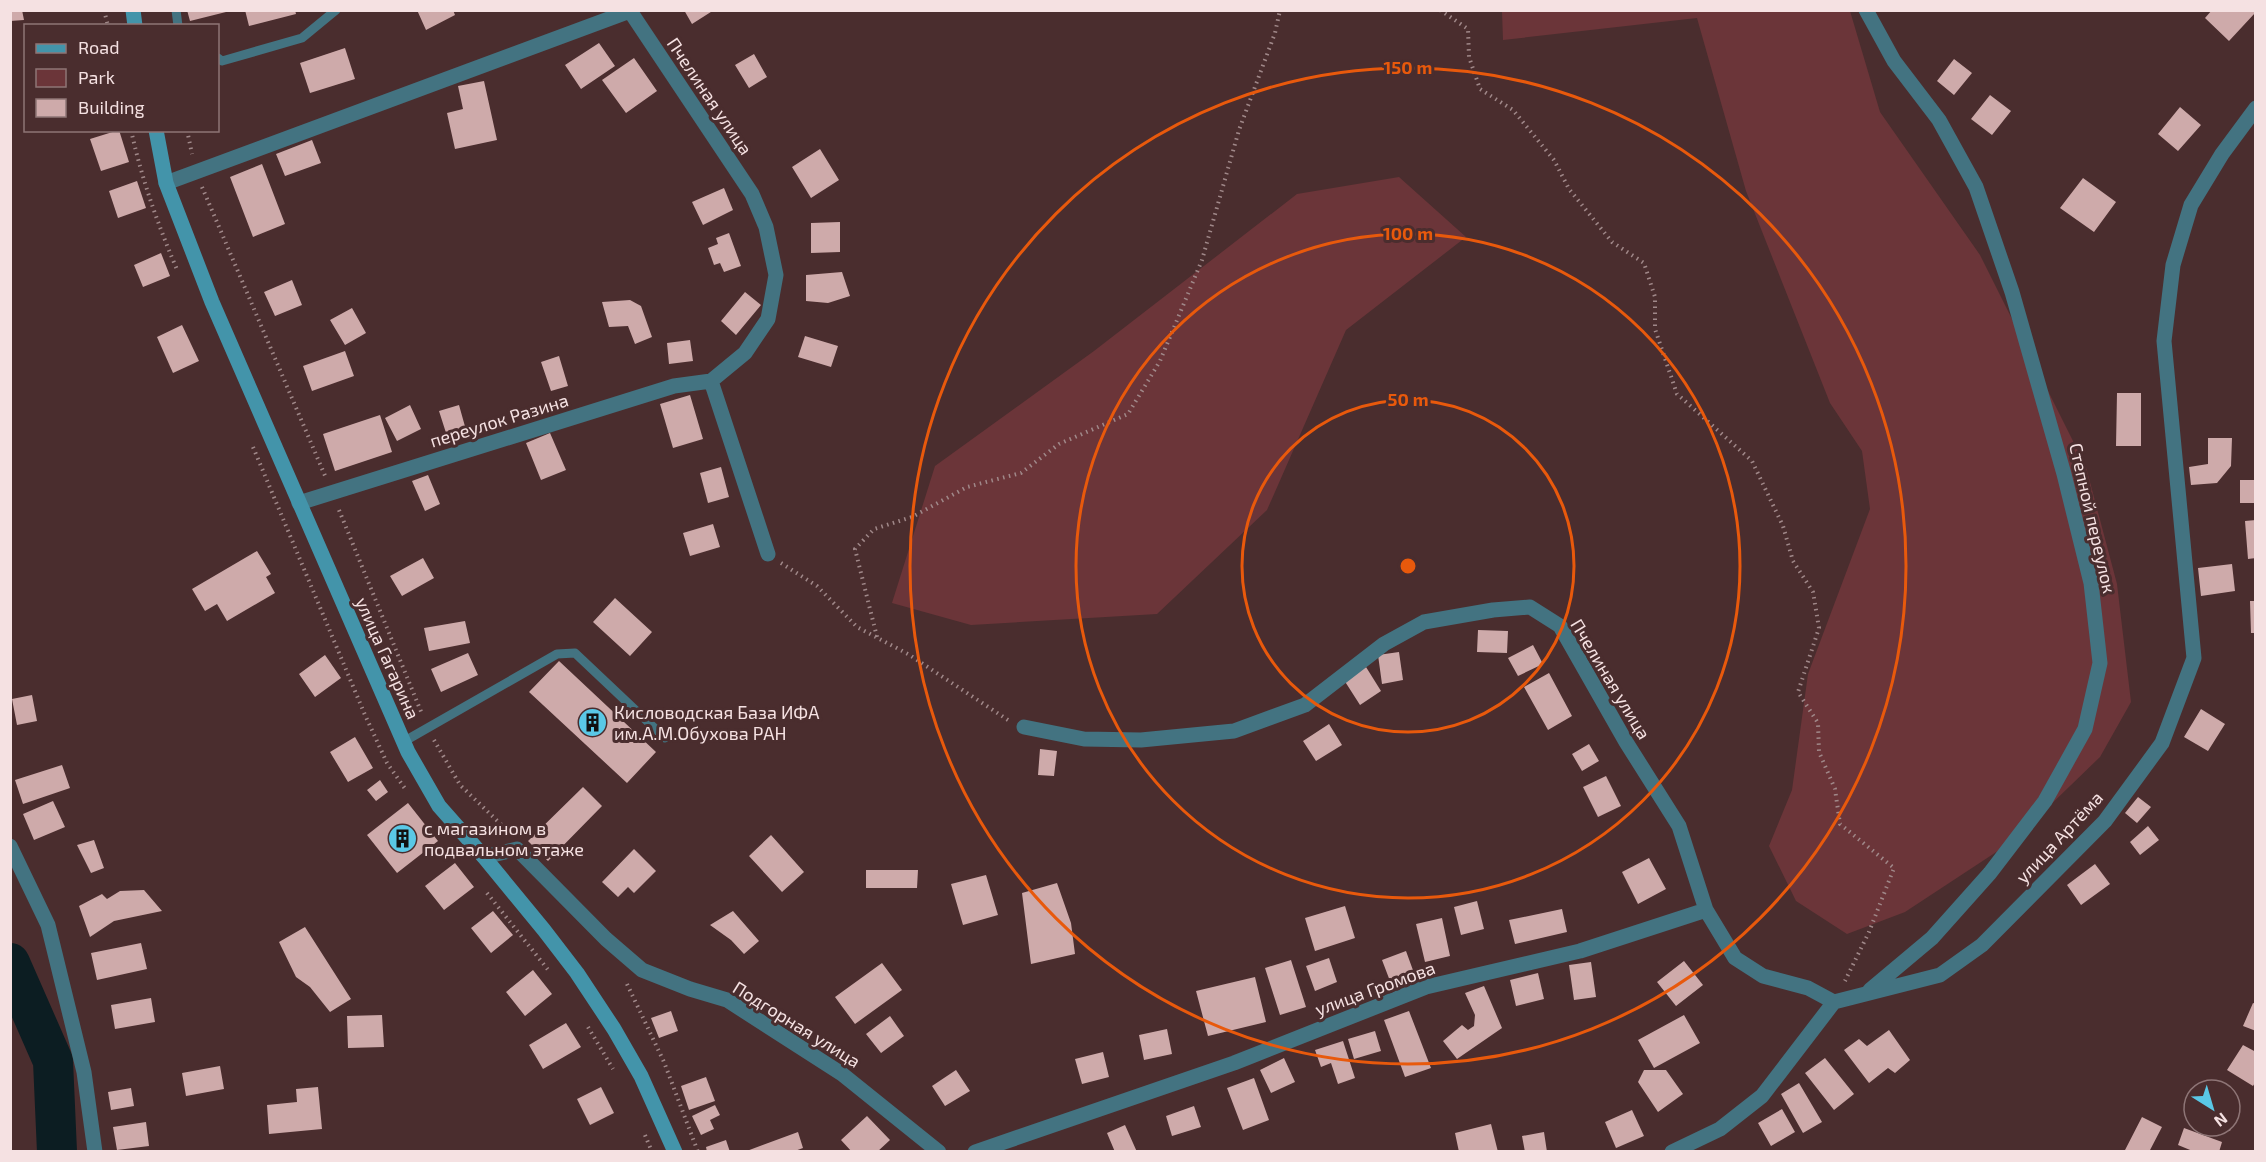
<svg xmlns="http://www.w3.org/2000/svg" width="2266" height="1162" viewBox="0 0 2266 1162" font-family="'Exo 2',sans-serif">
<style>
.green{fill:#6b3539}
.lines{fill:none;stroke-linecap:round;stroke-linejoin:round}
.river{stroke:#0c1d22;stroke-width:40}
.building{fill:#ceaaaa}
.path{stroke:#a08889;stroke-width:4;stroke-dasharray:1.5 4.5;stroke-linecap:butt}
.lane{stroke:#437381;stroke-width:9}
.street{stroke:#437381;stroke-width:15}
.secondary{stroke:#4394aa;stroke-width:15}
.ring{fill:none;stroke:#e8590c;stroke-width:3}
.labels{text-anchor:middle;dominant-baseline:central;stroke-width:6;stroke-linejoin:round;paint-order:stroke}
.street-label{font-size:18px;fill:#f5e1e2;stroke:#4a2d2e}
.poi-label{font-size:18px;fill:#f5e1e2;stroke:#4a2d2e;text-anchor:start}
.centre{fill:#e8590c;stroke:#4a2d2e;stroke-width:3}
.ring-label{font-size:18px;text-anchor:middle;font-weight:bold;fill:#e8590c;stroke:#4a2d2e;stroke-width:6;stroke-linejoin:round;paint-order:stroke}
</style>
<rect width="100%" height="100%" fill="#4a2d2e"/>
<!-- green -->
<path class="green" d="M1502,11H1850L1880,112L1980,255L2086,467L2117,584L2131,702L2100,757L2013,841L1905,912L1847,934L1796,901L1769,846L1792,790L1808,674L1870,509L1862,451L1830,403L1746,191L1697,18L1503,40Z
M1399,177L1466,237L1346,330L1267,510L1157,614L971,625L892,603L935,466L1094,351L1297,194Z"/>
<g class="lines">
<!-- river -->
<path class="river" d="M10,963L53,1061L57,1152"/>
</g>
<!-- building -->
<path class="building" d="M10,10H22L24,20L10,21Z
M187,10H230V11L190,21Z
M245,10H295L296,14L249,26Z
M417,10H453L455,15L426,30Z
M684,10H714L692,24Z
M2212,10H2253L2255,13L2229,41L2205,18Z
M599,43L615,66L581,89L565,65Z
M345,48L355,79L310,93L300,63Z
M754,54L767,77L749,88L735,65Z
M634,58L657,91L626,113L602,80Z
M1954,59L1972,73L1954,95L1937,81Z
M484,81L497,140L455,149L447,113L463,109L458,86Z
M1990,95L2011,111L1992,135L1971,119Z
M2180,107L2201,125L2178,151L2158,134Z
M119,130L129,162L101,171L90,139Z
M312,140L321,163L285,176L276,154Z
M820,149L839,180L811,198L792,167Z
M262,164L285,224L253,237L230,177Z
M2083,178L2116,202L2094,232L2060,208Z
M137,181L146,208L118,218L109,191Z
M724,188L733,210L703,225L692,202Z
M840,222V252L811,253V223Z
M729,233L741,266L724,272L720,263L714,265L708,248L718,244L716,238Z
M161,253L170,276L143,287L134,265Z
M842,272L850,296L828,303L806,301V275Z
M292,280L302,305L275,316L264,292Z
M745,292L761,305L736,335L721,321Z
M630,300L641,306L652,337L635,344L628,326L609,327L602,302Z
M352,308L366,333L345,345L330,320Z
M182,325L199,361L173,373L157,337Z
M805,336L838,346L831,367L798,357Z
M690,340L693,361L669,364L667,343Z
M345,351L354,376L312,391L303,366Z
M559,356L568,386L551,391L541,362Z
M2117,393H2141V446H2116Z
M690,395L703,439L673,448L660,404Z
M410,405L421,429L397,441L385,418Z
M459,405L466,430L447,436L439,411Z
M380,415L392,452L335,471L323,434Z
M550,433L566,470L541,480L526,443Z
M2208,438H2232L2231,466L2217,483L2191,485L2189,467L2208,464Z
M721,467L729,497L708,503L700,473Z
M428,475L440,504L425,511L412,481Z
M2240,480H2256V503H2240Z
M2256,520V558L2248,559L2245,521Z
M713,524L720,547L690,556L683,533Z
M257,551L271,574L266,577L275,593L227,621L217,604L205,611L192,589Z
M423,558L434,578L402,596L390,576Z
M2232,564L2235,591L2201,596L2198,568Z
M615,598L652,632L630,656L593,622Z
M2250,601H2256V633H2251Z
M465,621L470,643L429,651L424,628Z
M1478,630L1508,631L1507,653L1477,652Z
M1533,645L1543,664L1518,676L1508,658Z
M1399,652L1403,680L1382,684L1378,655Z
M468,653L478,675L441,692L431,669Z
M325,655L341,678L315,697L299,674Z
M559,661L656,752L627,783L529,692Z
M1366,667L1381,691L1360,705L1344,680Z
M1549,673L1572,716L1548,730L1524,687Z
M32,695L37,721L17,725L12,699Z
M2201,709L2225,724L2208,751L2184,737Z
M1329,724L1342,745L1316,761L1303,741Z
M355,737L373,768L348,782L330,752Z
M1589,744L1599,761L1582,771L1572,754Z
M1040,749L1057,751L1054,776L1038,775Z
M62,765L70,788L23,804L15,780Z
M1606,776L1621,806L1598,817L1583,787Z
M380,780L388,792L376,801L367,790Z
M583,787L602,806L548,861L528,841Z
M2138,797L2151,807L2137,823L2125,813Z
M53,801L65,827L34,840L23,814Z
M408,803L438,841L397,873L367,835Z
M2148,826L2159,840L2140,855L2130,842Z
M771,835L804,872L782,892L749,856Z
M94,840L104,868L91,873L77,845Z
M634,849L656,871L634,893L628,887L618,897L602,882Z
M1649,858L1666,889L1638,904L1622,872Z
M455,863L474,887L444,910L425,886Z
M2095,864L2110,884L2081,905L2067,885Z
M866,870H918L917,888H866Z
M986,875L998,915L963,925L951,884Z
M1057,883L1071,923L1075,954L1031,964L1022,893Z
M144,890L162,911L114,921L90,937L79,906L102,894L107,899L120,891Z
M1477,901L1484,929L1461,935L1454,907Z
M1345,906L1355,938L1315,951L1305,918Z
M1562,909L1567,932L1515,944L1509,920Z
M493,911L513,935L491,953L471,928Z
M733,911L759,941L744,954L731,940L710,925Z
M1442,918L1450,956L1425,962L1416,924Z
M305,927L351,999L330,1012L310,987L296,977L279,942Z
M141,943L147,969L97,980L91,953Z
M1406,951L1414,973L1390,981L1382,960Z
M1329,958L1337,982L1315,991L1306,966Z
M1291,960L1306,1007L1280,1015L1265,968Z
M1684,961L1703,985L1676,1006L1657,982Z
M1591,962L1596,997L1574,1000L1569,965Z
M882,963L902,990L855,1024L835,997Z
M533,970L552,994L525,1016L506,992Z
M1538,973L1544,999L1516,1006L1510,980Z
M1255,977L1266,1022L1208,1036L1196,991Z
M1484,986L1502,1028L1457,1059L1443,1041L1462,1025L1468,1030L1474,1026L1475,1015L1465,993Z
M151,998L155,1022L115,1029L111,1005Z
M2253,1003L2256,1004V1031L2243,1026Z
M671,1011L678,1031L659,1038L651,1018Z
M1409,1011L1431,1068L1405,1077L1384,1020Z
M382,1015L384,1047L348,1048L347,1016Z
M1684,1015L1700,1043L1654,1068L1638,1040Z
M890,1016L904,1036L881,1053L866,1034Z
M566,1023L581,1047L543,1069L529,1045Z
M1167,1029L1172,1054L1144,1060L1139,1035Z
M1889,1030L1910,1060L1895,1073L1888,1068L1869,1083L1844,1050L1859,1039L1867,1046Z
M1375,1031L1381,1051L1354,1059L1348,1039Z
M1343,1041L1355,1078L1338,1084L1331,1063L1321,1067L1315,1050Z
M2243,1045L2256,1052V1081L2253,1086L2227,1070Z
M1103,1052L1109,1077L1082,1084L1075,1059Z
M1284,1058L1295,1082L1271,1093L1260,1070Z
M1825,1058L1854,1094L1834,1110L1805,1073Z
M220,1066L224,1089L186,1096L182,1073Z
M956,1070L970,1091L945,1106L932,1086Z
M1644,1070H1666L1683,1094L1658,1112L1638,1082Z
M706,1077L715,1101L689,1110L681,1086Z
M1254,1078L1269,1120L1243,1130L1227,1088Z
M1799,1083L1822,1122L1803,1133L1781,1094Z
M318,1087L322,1129L269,1134L267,1105L297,1102L296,1089Z
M601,1087L614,1113L590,1125L577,1099Z
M131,1088L134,1106L111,1110L108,1092Z
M2230,1100L2240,1104L2230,1131L2217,1126H2230Z
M715,1105L720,1115L710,1120L714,1129L701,1135L692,1116Z
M1194,1106L1201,1127L1172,1136L1166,1116Z
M1782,1109L1795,1132L1771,1146L1758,1123Z
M1632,1110L1644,1136L1616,1148L1605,1122Z
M867,1116L890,1140L877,1152H852L841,1140Z
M2142,1117L2162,1127L2149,1152H2124Z
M146,1122L149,1146L117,1150L113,1127Z
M1491,1124L1498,1152H1459L1455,1133Z
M1125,1125L1137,1152H1115L1107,1133Z
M2184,1128L2222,1142L2219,1152H2195L2178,1145Z
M798,1132L803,1148L792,1152H744Z
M1544,1132L1547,1152H1525L1522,1136Z
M726,1140L730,1152H707L706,1147Z"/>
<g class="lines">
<!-- path -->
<path class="path" d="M104,10L108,26
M1440,10L1468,29L1469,57L1480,89L1513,110L1554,160L1569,189L1612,242L1644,263L1655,297V329L1677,394L1752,461L1783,526L1793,561L1813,592L1819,628L1798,692L1818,723L1819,752L1835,789L1840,824L1894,868L1869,932L1845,981
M131,130C142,180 158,225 178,272
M187,130L192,154
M202,187L326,478
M253,447L365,715L387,763L406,790
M339,510L422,714
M781,563L817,586L857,627L908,654L1008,720
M877,637L855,549L874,529L912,517L967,487L1021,473L1059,444L1128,414L1160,361L1202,260L1239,130L1275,33L1280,10
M434,740L460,785L510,833
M487,893L549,971
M627,984L664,1062L698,1152
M588,1027L613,1069
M645,1135L652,1152"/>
<!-- lane -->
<path class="lane" d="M176,10L178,26
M218,58L222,61L302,38L336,10
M403,742L557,654L575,653L665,738"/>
<!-- street -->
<path class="street" d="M1866,10L1894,61L1939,120L1976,187L2012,292L2064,474L2091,583L2100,663L2085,729L2045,801L1990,873L1932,938L1870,990
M166,183L630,11L752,194L766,227L776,275L768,319L745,353L711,381L768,554
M299,503L674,386L711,381
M1024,727L1084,739L1141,740L1234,731L1305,705L1384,644L1424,622L1493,610L1530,607L1560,626L1626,742L1679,826L1706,910L1735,958L1763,976L1808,988L1834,1002
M10,846L48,925L84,1072L95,1152
M484,857L517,849L606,939L642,970L690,989L727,1000L842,1074L939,1152
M975,1152L1234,1063L1426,987L1580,951L1706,910
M1672,1152L1720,1129L1762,1096L1834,1002L1940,975L1982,945L2105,821L2162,743L2194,658L2164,341L2173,265L2191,205L2222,154L2256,108"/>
<!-- secondary -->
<path class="secondary" d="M133,10L135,26
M156,130L166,183L212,302L408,752L439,806L484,857L544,930L577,973L614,1029L641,1076L675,1152"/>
</g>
<!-- distance rings -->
<g class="ring">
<circle cx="1408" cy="566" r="166"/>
<circle cx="1408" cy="566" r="332"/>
<circle cx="1408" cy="566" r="498"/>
</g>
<!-- icons -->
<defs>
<symbol id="building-disc" viewBox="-11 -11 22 22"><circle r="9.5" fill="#5ac8e6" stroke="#4a2d2e"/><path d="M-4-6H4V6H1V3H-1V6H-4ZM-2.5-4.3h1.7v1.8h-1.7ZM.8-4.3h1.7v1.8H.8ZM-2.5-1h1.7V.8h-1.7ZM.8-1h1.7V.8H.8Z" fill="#111"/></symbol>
</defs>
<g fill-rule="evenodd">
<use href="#building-disc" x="576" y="706" width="33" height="33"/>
<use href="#building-disc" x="386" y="822" width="33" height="33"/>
</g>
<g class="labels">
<!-- street labels -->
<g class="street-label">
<text transform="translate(710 96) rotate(56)">Пчелиная улица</text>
<text transform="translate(499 420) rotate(-17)">переулок Разина</text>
<text transform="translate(2093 518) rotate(77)">Степной переулок</text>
<text transform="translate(388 658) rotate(66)">улица Гагарина</text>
<text transform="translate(1611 679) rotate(59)">Пчелиная улица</text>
<text transform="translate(2059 837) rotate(-47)">улица Артёма</text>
<text transform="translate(1375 988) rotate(-20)">улица Громова</text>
<text transform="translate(797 1024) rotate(32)">Подгорная улица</text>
</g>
<!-- poi labels -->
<g class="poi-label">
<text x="614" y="712">Кисловодская База ИФА<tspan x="614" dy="21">им.А.М.Обухова РАН</tspan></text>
<text x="424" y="828">с магазином в<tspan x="424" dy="21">подвальном этаже</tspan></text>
</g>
</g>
<circle cx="1408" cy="566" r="9" class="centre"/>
<g class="ring-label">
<text x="1408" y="74">150 m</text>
<text x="1408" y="240">100 m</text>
<text x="1408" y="406">50 m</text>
</g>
<!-- border -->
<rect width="2266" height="1162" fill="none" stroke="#f5e1e2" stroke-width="24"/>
<!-- legend -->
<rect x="24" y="24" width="195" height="108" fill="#4a2d2e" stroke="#8e7576" stroke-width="1.5"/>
<rect x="36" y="44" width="30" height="9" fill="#4394aa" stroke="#8e7576" stroke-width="1.5"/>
<text x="78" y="54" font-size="18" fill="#f5e1e2">Road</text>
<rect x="36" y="69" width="30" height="18" fill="#6b3539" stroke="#8e7576" stroke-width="1.5"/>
<text x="78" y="84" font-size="18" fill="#f5e1e2">Park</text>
<rect x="36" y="99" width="30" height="18" fill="#ceaaaa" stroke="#8e7576" stroke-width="1.5"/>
<text x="78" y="114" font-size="18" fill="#f5e1e2">Building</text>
<!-- north arrow -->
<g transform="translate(2212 1108) rotate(143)"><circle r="28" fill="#4a2d2e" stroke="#8e7576" stroke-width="1.5"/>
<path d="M0-4.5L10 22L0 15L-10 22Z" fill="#5ac8e6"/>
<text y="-9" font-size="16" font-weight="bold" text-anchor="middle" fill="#f5e1e2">N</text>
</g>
</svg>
